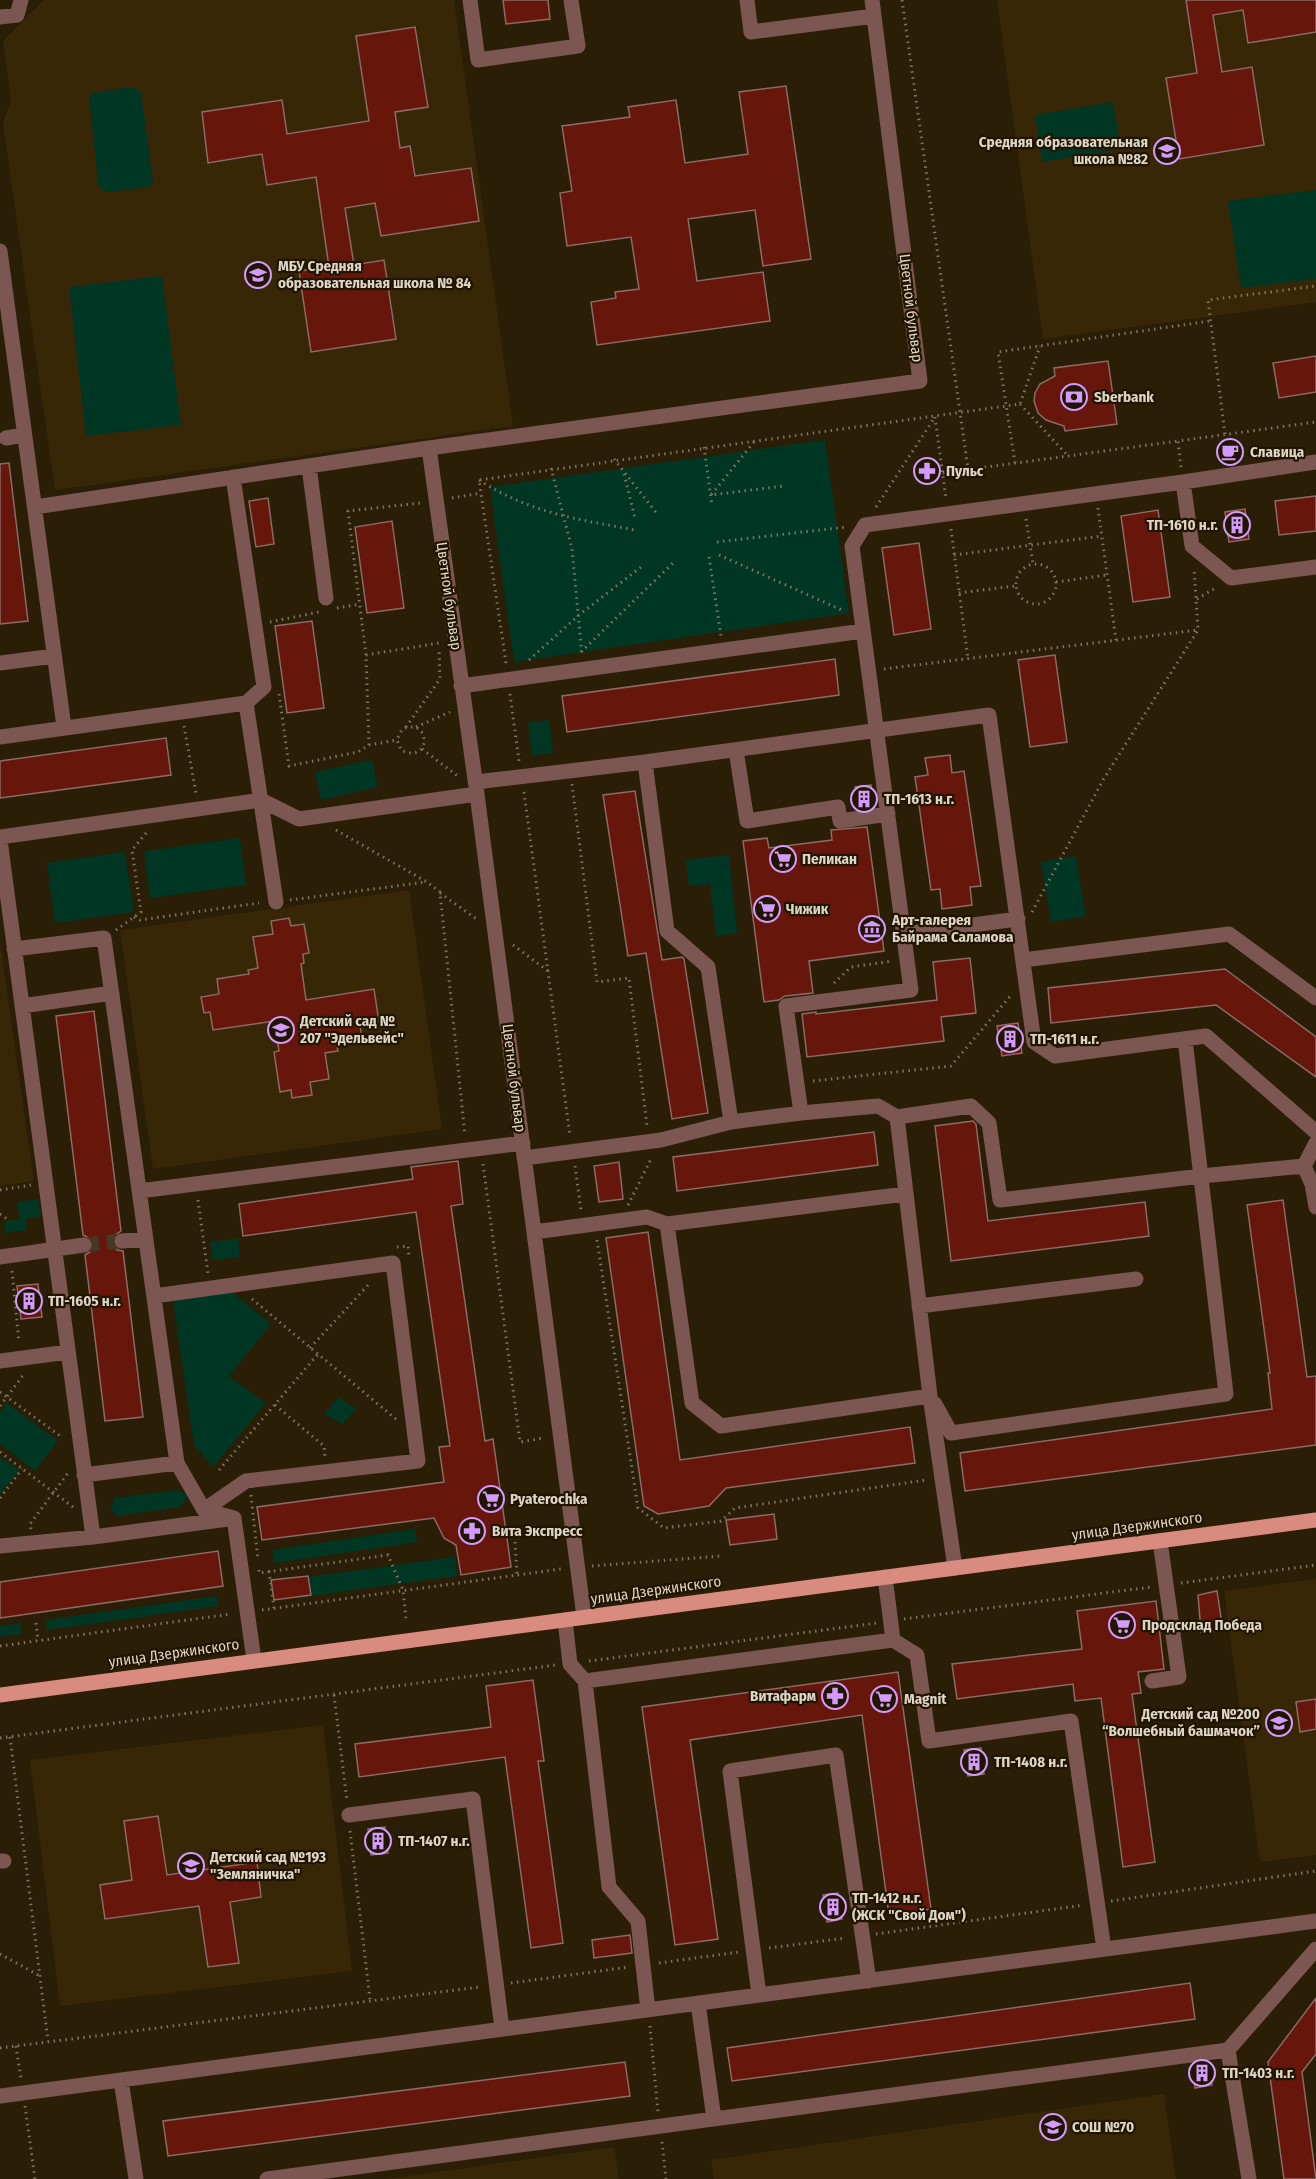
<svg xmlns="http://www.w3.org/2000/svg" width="1316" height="2179" viewBox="0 0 1316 2179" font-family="'Fira Sans Condensed',sans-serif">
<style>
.built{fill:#372706}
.green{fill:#003724}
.building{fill:#66160a;stroke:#8b6b65;stroke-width:1.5}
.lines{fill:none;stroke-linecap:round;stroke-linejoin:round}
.minor-tunnel{stroke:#453923;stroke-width:15;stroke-dasharray:15 8;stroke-linecap:butt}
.path{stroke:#7f7562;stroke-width:3;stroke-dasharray:1.5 4.5;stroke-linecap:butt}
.minor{stroke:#7c5651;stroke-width:15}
.major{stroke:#d98b80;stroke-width:15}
.labels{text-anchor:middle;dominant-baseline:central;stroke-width:4.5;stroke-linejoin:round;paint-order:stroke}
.poi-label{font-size:15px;font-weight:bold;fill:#ddd5c7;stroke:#211500;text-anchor:start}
.street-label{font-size:15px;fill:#ddd5c7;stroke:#211500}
</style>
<rect width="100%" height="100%" fill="#2a1e06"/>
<!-- built -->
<path class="built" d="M44,0H454L513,426L55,490L3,124L11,100L3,41Z
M997,0H1316V302L1043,339Z
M409,890L442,1129L153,1169L120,930Z
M0,941L34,1181L0,1186Z
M1316,1579V1855L1260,1862L1224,1591Z
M323,1725L352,1971L60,2006L30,1760Z
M1164,2094L1176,2179H714L711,2160Z
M614,2147L619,2179H387Z"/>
<!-- green -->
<path class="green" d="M132,87L141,92L153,182L149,187L143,188L107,192L100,188L98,182L89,97L92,93Z
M1113,102L1121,149L1042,162L1035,115Z
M1316,190V279L1241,288L1228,201Z
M162,276L181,425L86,436L69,287Z
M825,440L849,613L514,662L490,487Z
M549,720L553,753L532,755L528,722Z
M372,760L378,787L321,800L315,772Z
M240,838L246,885L150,898L144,851Z
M125,852L134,912L55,923L47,863Z
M729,855L737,933L716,936L710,884L689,886L686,860Z
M1076,856L1086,916L1051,922L1041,862Z
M38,1199L41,1216L25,1219L27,1230L5,1233L4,1222L20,1219L17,1202Z
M238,1238L240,1257L213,1260L210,1242Z
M230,1290L271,1324L229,1376L266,1403L213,1467L194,1445L173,1300Z
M339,1397L356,1409L343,1424L324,1414Z
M7,1403L58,1441L35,1471L0,1444V1412Z
M0,1457L19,1470L0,1494Z
M178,1490L188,1496L180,1507L116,1516L111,1509L114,1498Z
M415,1529L417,1542L274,1563L272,1550Z
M455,1557L457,1576L303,1597L300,1578Z
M217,1596L218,1606L47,1630L46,1620Z
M21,1623L22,1634L0,1637V1626Z"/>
<!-- building -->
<path class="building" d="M503,0H548L550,19L506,24Z
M1186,0H1316V32L1248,43L1243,10L1213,15L1222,72L1252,67L1264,145L1179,159L1166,78L1197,73Z
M415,27L428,107L395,112L400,148L410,146L415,176L471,168L479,221L381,236L375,203L345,208L354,265L384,260L396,339L311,352L299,271L329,267L316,177L267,185L262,154L208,163L202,112L282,100L287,134L369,121L356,36Z
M786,86L811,259L763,266L755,210L688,219L697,281L763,272L770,321L597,345L591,302L616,298L615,292L639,289L631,237L567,246L560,193L572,191L562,126L630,117L628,107L676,100L685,163L748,154L739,92Z
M1316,356V392L1279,398L1273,363Z
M1108,361L1117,424L1065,431L1064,426L1046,420L1038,413L1034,401L1035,393L1040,384L1055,376L1054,368Z
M9,463L28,621L0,624V464Z
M1316,496V531L1279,535L1275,501Z
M268,498L274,544L256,547L249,501Z
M1245,509L1249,539L1229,542L1225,512Z
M1158,510L1170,597L1133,602L1121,516Z
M392,521L404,608L367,613L355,527Z
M919,543L931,629L894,635L882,548Z
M312,621L324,708L287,713L275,626Z
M1055,655L1067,742L1030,747L1018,660Z
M835,659L839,695L567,732L562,696Z
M166,738L171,775L0,798V761Z
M950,755L952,773L964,771L981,886L970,887L972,905L942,909L940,889L931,890L915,777L928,775L925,758Z
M871,785L873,806L858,809L855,787Z
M635,791L662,960L682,957L684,959L708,1113L672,1119L646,953L628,956L603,795Z
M867,827L884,951L809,961L813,993L785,996L779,1000L764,1002L743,841L767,838L769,848L832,840L831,830Z
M289,918L291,926L304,924L309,953L303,954L304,963L301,964L306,1000L374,989L379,1022L360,1025L362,1039L336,1043L338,1051L325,1053L329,1079L310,1082L312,1095L292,1098L291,1090L280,1092L274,1052L279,1051L274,1021L213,1030L210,1012L204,1013L201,997L219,994L217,979L249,974L248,970L258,968L253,937L273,934L271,921Z
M970,958L976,1013L941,1017L944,1041L807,1057L802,1014L816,1012V1014L937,1000L933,962Z
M1225,969L1316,1037V1077L1216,1005L1051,1023L1048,988Z
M94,1011L121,1231L114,1236L112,1242L117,1250L123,1251L143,1417L105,1421L85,1255L90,1252L94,1244L91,1239L83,1235L56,1016Z
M1018,1023L1022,1053L1002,1056L997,1026Z
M973,1121L976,1124L988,1221L1145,1202L1149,1236L951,1261L935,1126Z
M874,1132L878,1165L677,1191L673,1157Z
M458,1161L463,1204L451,1206L485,1441L493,1439L511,1567L461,1575L456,1545L444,1538L434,1518L262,1540L257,1507L444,1482L439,1447L450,1446L416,1212L243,1236L239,1204L413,1179L411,1167Z
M619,1162L623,1199L599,1202L594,1166Z
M1283,1200L1307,1377L1316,1376V1445L965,1491L960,1453L1272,1409L1268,1373H1270L1247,1205Z
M648,1232L680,1460L910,1427L915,1463L726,1488L709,1506L658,1514L644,1506L606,1238Z
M38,1284L42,1317L21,1319L17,1286Z
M774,1514L777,1539L730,1545L726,1520Z
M218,1551L223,1586L0,1618V1582Z
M308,1576L311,1595L274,1600L271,1580Z
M1217,1591L1223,1631L1201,1632L1198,1595Z
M1156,1601L1164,1669L1138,1672L1141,1693L1132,1694L1155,1862L1123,1867L1101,1698L1075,1701L1073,1684L957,1699L952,1664L1082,1649L1077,1611Z
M898,1672L931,1909L889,1915L862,1715L690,1740L718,1939L675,1945L642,1707Z
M533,1680L544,1761H538L563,1943L531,1948L505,1757L359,1777L355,1744L491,1727L486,1686Z
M1316,1699V1729L1300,1732L1296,1702Z
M981,1748L984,1774L968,1776L964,1750Z
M158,1816L167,1875L257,1862L261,1897L230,1902L239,1963L208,1967L199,1906L105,1919L100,1885L132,1880L124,1821Z
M385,1827L388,1853L371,1855L368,1829Z
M838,1893L842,1919L827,1922L823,1895Z
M630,1935L632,1953L594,1958L592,1940Z
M1190,1983L1195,2019L732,2081L727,2048Z
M1316,1998V2054L1302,2072L1316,2179H1284L1268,2062Z
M625,2062L630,2096L168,2156L163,2121Z
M1209,2062L1212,2085L1195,2088L1192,2065Z"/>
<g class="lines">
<!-- minor-tunnel -->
<path class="minor-tunnel" d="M84,1245L122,1241"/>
<!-- path -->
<path class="path" d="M902,0L968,469
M1020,404L1068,456
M935,417L946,499
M1225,434L1208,300L1316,286
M754,442L711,495L784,486
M704,447L712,506
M614,459L658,515
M1015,463L998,352L1210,321
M1181,467L1178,441L1316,422
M551,468L572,549L582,655
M943,473L1178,441
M624,474L635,518
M479,480C530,513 577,519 635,530
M452,498L481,493
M876,507L935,417
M1098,508L1116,640
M1026,519L1033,564
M951,529L968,659
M717,542L846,527
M719,555L844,611
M954,555L1102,536
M709,557L721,636
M1016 584a20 20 0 1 1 40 0a20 20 0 1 1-40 0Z
M1056,582L1107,575
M959,593L1015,586
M1197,599L1217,587
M337,608L360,604
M270,622L319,612
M581,652L674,562
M366,655L439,643V641
M529,660L579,615L641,567
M506,663L479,480L1020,404L1040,346
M884,669L1198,630
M279,694L289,766L358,752L369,745L397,740L401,750C429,764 431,725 410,727C402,727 400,733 397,740
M510,694L519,761
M184,726L196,793
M406,727L440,679L439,650
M416,727L450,712
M369,745L366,655L348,511L420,503
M422,749L459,777
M572,784L597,982L629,978L647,1126
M524,792L570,1136
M336,830L427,882L440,892L465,1135
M440,893L478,920
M290,900L426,882
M1032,912L1103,780L1198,630L1194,568
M134,917L140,920L259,903
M116,930L141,912L132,850L147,832
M513,945L548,971
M834,983L851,967L893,961
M813,1081L951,1066L1012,994
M483,1164L520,1442L544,1438
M575,1166L581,1210
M0,1190L31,1185
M198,1200L208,1274
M628,1205L652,1157
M0,1214L10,1221
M597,1240L638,1508L664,1528L721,1521L735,1508L926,1480
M397,1247L408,1246L409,1258
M12,1271L19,1342
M252,1299L397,1420
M310,1348L370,1283
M0,1392L63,1438
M275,1405L324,1446L325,1458
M0,1406L24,1374
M0,1452L73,1507
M219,1470L318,1354
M251,1495L258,1560
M0,1498L22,1469
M31,1529L30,1524L68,1473
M515,1542L517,1575
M592,1566L721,1556
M259,1570V1573L388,1555L403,1590L406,1619
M269,1571L274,1608
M1181,1583L1316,1565
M262,1610L561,1569
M904,1619L1151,1587
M36,1623L38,1641
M0,1646L231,1614
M589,1661L877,1623
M334,1695L347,1801
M10,1737L48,2041
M0,1738L556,1665
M350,1831L370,1999
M1111,1901L1316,1871
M876,1934L1084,1905
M769,1948L846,1938
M0,1954L40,1976
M659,1963L739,1952
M511,1983L629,1967
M650,2026L658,2112
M16,2046L21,2079
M0,2048L480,1987
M25,2106L35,2179
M662,2142L666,2179"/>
<!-- minor -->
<path class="minor" d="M470,0L478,60L578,46L571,0
M747,0L751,32L874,16
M0,17L17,15L21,0
M0,251L64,727
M6,438L24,435
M309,466L326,598
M1183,482L1192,546L1231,578L1316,567
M35,507L429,448
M0,663L54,656
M461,686L863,631
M246,703L276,902
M0,737L246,703L264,687L233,477
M736,750L747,821L838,807L840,821L888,814
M645,762L989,715L1034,1042L1055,1056L1206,1036L1316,1132
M476,782L645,762L667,931L708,967L731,1122
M0,837L261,800L299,819L477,794
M0,840L93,1537
M905,934L1018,919
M14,949L104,938L177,1463L204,1510L234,1518
M1023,960L1229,934L1316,998
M22,1006L112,993
M801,1113L786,1006L911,990L852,546L865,525L1183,482L1316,462
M897,1117L971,1106L989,1123L1000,1200L1201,1176L1304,1166
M524,1158L661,1140L731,1122L801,1113L878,1106L897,1117L930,1396L955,1568
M1304,1166L1312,1184L1316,1207
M1304,1166L1316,1143
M139,1191L523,1143
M667,1224L692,1403L721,1426L930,1396
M534,1232L647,1217L667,1224L905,1194
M122,1241L146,1239
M0,1257L84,1245
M154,1296L393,1263L418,1461L246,1481L204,1510
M919,1306L1136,1279
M0,1361L68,1352
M935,1404L951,1433L1226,1394L1185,1039
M84,1475L177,1463
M234,1518L254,1660
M0,1546L93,1537L228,1519
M885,1577L893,1640
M584,1617L477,794L429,448L920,381L872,0
M565,1620L570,1664L585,1681L609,1887L638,1921L648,2010
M585,1681L893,1640L917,1655L929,1741L1071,1721L1104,1949
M1152,1681L1179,1677L1160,1541
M349,1815L473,1799L502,2029
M0,1861H4
M759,1995L730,1771L836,1755L869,1981
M698,2003L714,2119
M121,2080L136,2179
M0,2096L1316,1921
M267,2179L1228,2050
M1249,2179L1228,2050L1316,1949"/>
<!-- major -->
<path class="major" d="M0,1695L1316,1520"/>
</g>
<!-- icons -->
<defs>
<symbol id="school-ring" viewBox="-11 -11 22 22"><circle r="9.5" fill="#211500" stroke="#d39cfc" stroke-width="1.5"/><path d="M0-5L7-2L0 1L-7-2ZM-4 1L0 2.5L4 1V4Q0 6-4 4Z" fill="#d39cfc"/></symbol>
<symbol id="bank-ring" viewBox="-11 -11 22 22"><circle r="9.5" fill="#211500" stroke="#d39cfc" stroke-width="1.5"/><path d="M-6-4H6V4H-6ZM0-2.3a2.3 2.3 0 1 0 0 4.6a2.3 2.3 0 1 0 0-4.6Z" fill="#d39cfc"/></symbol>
<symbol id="cafe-ring" viewBox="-11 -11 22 22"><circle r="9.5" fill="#211500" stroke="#d39cfc" stroke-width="1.5"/><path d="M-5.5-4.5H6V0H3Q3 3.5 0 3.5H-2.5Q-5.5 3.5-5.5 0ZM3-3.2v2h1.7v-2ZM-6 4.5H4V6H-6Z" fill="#d39cfc"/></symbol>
<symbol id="pharmacy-ring" viewBox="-11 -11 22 22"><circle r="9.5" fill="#211500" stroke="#d39cfc" stroke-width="1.5"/><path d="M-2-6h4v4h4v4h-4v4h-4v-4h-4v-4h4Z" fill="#d39cfc"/></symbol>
<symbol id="building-ring" viewBox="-11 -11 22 22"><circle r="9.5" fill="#211500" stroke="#d39cfc" stroke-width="1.5"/><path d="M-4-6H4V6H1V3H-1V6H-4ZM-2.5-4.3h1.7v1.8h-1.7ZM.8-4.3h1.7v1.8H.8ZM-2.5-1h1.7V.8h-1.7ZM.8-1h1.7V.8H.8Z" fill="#d39cfc"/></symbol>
<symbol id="supermarket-ring" viewBox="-11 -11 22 22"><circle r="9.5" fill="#211500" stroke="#d39cfc" stroke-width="1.5"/><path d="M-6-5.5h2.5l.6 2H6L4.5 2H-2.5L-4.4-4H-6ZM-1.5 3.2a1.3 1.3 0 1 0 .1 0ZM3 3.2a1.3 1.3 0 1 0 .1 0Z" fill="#d39cfc"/></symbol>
<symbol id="museum-ring" viewBox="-11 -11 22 22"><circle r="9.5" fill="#211500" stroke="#d39cfc" stroke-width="1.5"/><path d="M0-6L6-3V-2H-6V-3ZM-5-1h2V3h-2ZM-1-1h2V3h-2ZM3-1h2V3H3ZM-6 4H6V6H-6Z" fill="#d39cfc"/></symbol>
</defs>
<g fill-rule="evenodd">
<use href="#school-ring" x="1152" y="136" width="30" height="30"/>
<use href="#school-ring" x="243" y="260" width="30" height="30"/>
<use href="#bank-ring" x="1059" y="382" width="30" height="30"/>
<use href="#cafe-ring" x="1215" y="437" width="30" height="30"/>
<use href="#pharmacy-ring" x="912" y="456" width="30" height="30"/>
<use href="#building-ring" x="1222" y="510" width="30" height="30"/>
<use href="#building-ring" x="849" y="784" width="30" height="30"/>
<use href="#supermarket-ring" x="768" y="844" width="30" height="30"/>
<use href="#supermarket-ring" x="752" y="894" width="30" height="30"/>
<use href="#museum-ring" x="857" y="914" width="30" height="30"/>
<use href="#school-ring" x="266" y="1015" width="30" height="30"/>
<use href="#building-ring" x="995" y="1024" width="30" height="30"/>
<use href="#building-ring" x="14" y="1286" width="30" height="30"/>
<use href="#supermarket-ring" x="476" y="1484" width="30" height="30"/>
<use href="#pharmacy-ring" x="457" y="1516" width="30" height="30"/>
<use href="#supermarket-ring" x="1107" y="1610" width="30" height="30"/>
<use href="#pharmacy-ring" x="820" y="1681" width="30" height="30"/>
<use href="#supermarket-ring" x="869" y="1684" width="30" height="30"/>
<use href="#school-ring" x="1264" y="1708" width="30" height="30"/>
<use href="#building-ring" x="959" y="1747" width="30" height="30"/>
<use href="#building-ring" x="363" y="1826" width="30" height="30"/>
<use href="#school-ring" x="176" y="1851" width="30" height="30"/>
<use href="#building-ring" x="818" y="1892" width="30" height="30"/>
<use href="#building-ring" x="1187" y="2058" width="30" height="30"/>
<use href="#school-ring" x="1038" y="2112" width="30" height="30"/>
</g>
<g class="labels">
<!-- poi labels -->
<g class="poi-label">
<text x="1148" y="142" text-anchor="end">Средняя образовательная<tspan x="1148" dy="17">школа №82</tspan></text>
<text x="278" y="266">МБУ Средняя<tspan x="278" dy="17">образовательная школа № 84</tspan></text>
<text x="1094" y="397">Sberbank</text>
<text x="1250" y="452">Славица</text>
<text x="946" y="471">Пульс</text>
<text x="1218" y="525" text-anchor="end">ТП-1610 н.г.</text>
<text x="884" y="799">ТП-1613 н.г.</text>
<text x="802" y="859">Пеликан</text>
<text x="786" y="909">Чижик</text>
<text x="892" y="920">Арт-галерея<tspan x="892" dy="17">Байрама Саламова</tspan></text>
<text x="300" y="1021">Детский сад №<tspan x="300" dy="17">207 "Эдельвейс"</tspan></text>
<text x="1030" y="1039">ТП-1611 н.г.</text>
<text x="48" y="1301">ТП-1605 н.г.</text>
<text x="510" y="1499">Pyaterochka</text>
<text x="492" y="1531">Вита Экспресс</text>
<text x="1142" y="1625">Продсклад Победа</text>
<text x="816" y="1696" text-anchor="end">Витафарм</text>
<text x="904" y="1699">Magnit</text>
<text x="1260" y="1714" text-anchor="end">Детский сад №200<tspan x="1260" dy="17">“Волшебный башмачок”</tspan></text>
<text x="994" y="1762">ТП-1408 н.г.</text>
<text x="398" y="1841">ТП-1407 н.г.</text>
<text x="210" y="1857">Детский сад №193<tspan x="210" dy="17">"Земляничка"</tspan></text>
<text x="852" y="1898">ТП-1412 н.г.<tspan x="852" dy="17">(ЖСК "Свой Дом")</tspan></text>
<text x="1222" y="2073">ТП-1403 н.г.</text>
<text x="1072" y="2127">СОШ №70</text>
</g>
<!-- street labels -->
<g class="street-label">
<text transform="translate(911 308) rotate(83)">Цветной бульвар</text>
<text transform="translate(449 596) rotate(82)">Цветной бульвар</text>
<text transform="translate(514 1078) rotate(83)">Цветной бульвар</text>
<text transform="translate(1137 1526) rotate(-8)">улица Дзержинского</text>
<text transform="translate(656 1590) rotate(-8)">улица Дзержинского</text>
<text transform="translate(174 1653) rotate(-8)">улица Дзержинского</text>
</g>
</g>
</svg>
